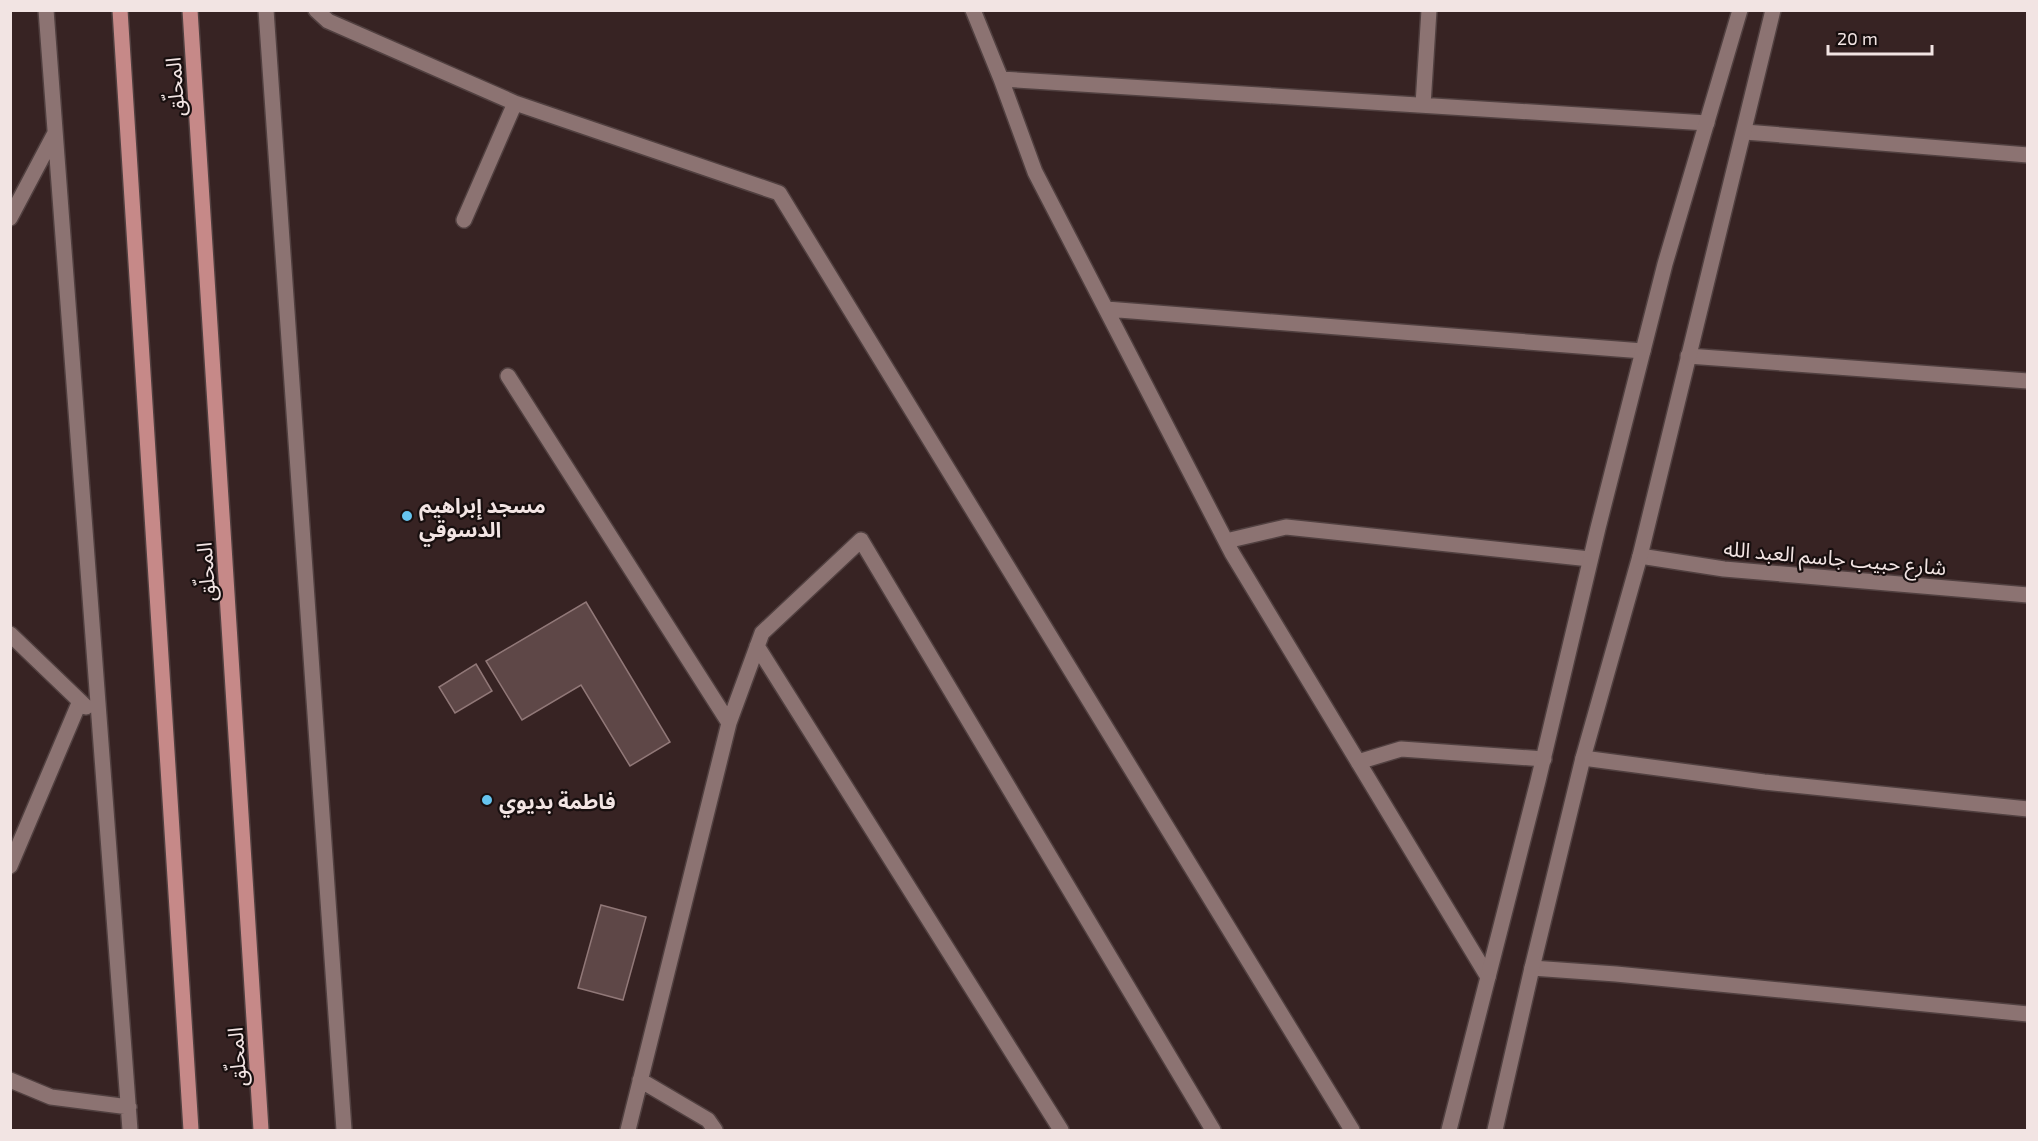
<svg xmlns="http://www.w3.org/2000/svg" width="2038" height="1141" viewBox="0 0 2038 1141" font-family="'Exo 2','Noto Sans Arabic',sans-serif">
<style>
.building{fill:#5e4747;stroke:#917878;stroke-width:1.5}
.lines{fill:none;stroke-linecap:round;stroke-linejoin:round}
.street-casing{stroke:#514040;stroke-width:18}
.secondary-casing{stroke:#514040;stroke-width:18}
.primary-casing{stroke:#514040;stroke-width:18}
.street{stroke:#8c7372;stroke-width:15}
.secondary{stroke:#8c7372;stroke-width:15}
.primary{stroke:#c68988;stroke-width:15}
.poi-dot{fill:#66c4ef;stroke:#180f0f;stroke-width:2}
.labels{text-anchor:middle;dominant-baseline:central;stroke-width:4.5;stroke-linejoin:round;paint-order:stroke}
.street-label{font-size:21px;fill:#f2e4e3;stroke:#180f0f}
.poi-label{font-size:21px;font-weight:bold;fill:#f2e4e3;stroke:#180f0f;text-anchor:start}
</style>
<rect width="100%" height="100%" fill="#372323"/>
<!-- building -->
<path class="building" d="M586,602L670,742L630,766L581,685L522,720L486,661Z
M476,664L492,691L455,713L439,687Z
M601,905L646,917L623,1000L578,988Z"/>
<g class="lines">
<defs>
<path id="street" d="M46,10L130,1130
M266,10L344,1130
M316,10L328,21L515,103L464,220
M973,10L1001,79L1035,172L1232,553L1488,977
M1001,79L1707,123
M515,103L779,193L1352,1130
M1423,105L1429,10
M1745,132L2028,155
M10,218L55,133
M1106,309L1643,351
M1688,356L2028,381
M508,376L729,723
M1226,541L1286,527L1590,559
M1640,556L1724,569L2028,595
M10,634L86,707
M757,646L1061,1130
M1583,758L1764,782L2028,809
M1358,762L1401,749L1544,759
M10,866L80,701
M1532,968L1616,974L2028,1014
M10,1080L51,1097L129,1107
M640,1080L708,1120L715,1130
M628,1130L729,723L762,633L861,540L1213,1130"/>
<path id="secondary" d="M1449,1130L1538,781L1598,528L1665,264L1740,10
M1495,1130L1532,968L1583,758L1640,556L1773,10"/>
<path id="primary" d="M120,10L191,1130
M190,10L261,1130"/>
</defs>
<!-- street casing -->
<use href="#street" class="street-casing"/>
<!-- secondary casing -->
<use href="#secondary" class="secondary-casing"/>
<!-- primary casing -->
<use href="#primary" class="primary-casing"/>
<!-- street -->
<use href="#street" class="street"/>
<!-- secondary -->
<use href="#secondary" class="secondary"/>
<!-- primary -->
<use href="#primary" class="primary"/>
</g>
<!-- markers -->
<g class="poi-dot">
<circle cx="407" cy="516" r="6"/>
<circle cx="487" cy="800" r="6"/>
</g>
<g class="labels">
<!-- street labels -->
<g class="street-label">
<text transform="translate(174 87) rotate(-94)">المحلّق</text>
<text transform="translate(1835 557) rotate(5)">شارع حبيب جاسم العبد الله</text>
<text transform="translate(205 572) rotate(-94)">المحلّق</text>
<text transform="translate(236 1057) rotate(-94)">المحلّق</text>
</g>
<!-- poi labels -->
<g class="poi-label">
<text x="419" y="504">مسجد إبراهيم<tspan x="419" dy="24">الدسوقي</tspan></text>
<text x="499" y="800">فاطمة بديوي</text>
</g>
</g>
<!-- border -->
<rect width="2038" height="1141" fill="none" stroke="#f2e4e3" stroke-width="24"/>
<!-- scale -->
<path d="M1828 45v9h104v-9" fill="none" stroke="#f2e4e3" stroke-width="3"/>
<text x="1837" y="45" font-size="18" fill="#f2e4e3" stroke="#180f0f" stroke-width="4.5" paint-order="stroke">20 m</text>
</svg>
